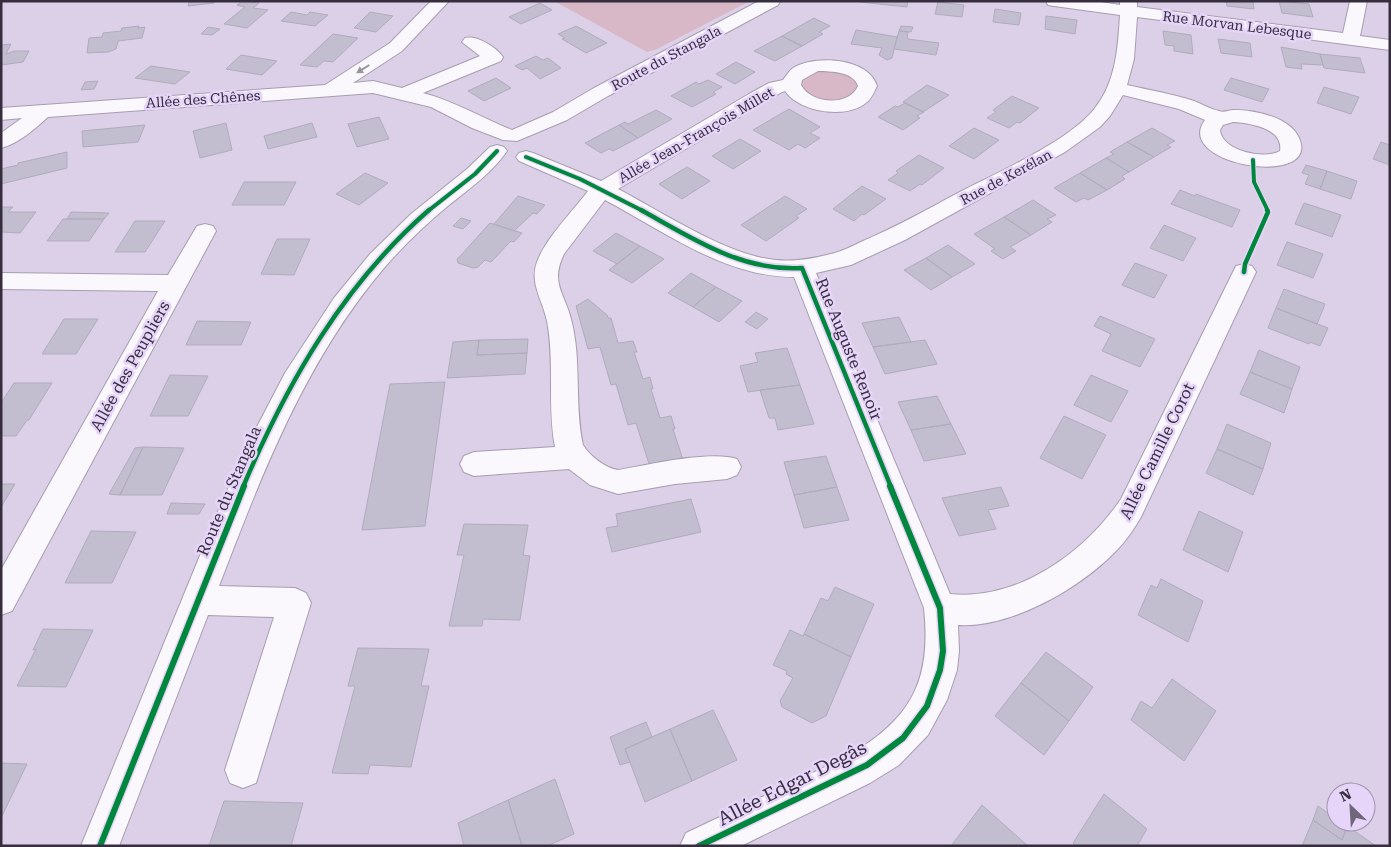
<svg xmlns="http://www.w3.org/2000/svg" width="1391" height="847" viewBox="0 0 1391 847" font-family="'Roboto Serif',serif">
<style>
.green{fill:#d8b7c6}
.building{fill:#c3bdd0;stroke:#b1abbe}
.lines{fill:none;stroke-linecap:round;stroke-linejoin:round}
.minor-casing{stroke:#a79db0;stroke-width:2}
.minor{fill:#faf8fc;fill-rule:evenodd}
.cycleway-far2-casing{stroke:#e6d5f9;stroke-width:6}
.cycleway-far1-casing{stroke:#e6d5f9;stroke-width:8}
.cycleway-casing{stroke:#e6d5f9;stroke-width:9}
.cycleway-far2{stroke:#00873e;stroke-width:4}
.cycleway-far1{stroke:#00873e;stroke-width:4.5}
.cycleway{stroke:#00873e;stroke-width:6}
.oneway{fill:#98939e}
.labels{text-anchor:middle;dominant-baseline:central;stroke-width:5;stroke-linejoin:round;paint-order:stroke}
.far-street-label{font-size:14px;fill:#362e3f;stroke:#e6d5f9}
.street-label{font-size:16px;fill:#362e3f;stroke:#e6d5f9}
.near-street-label{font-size:19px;fill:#362e3f;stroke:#e6d5f9}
</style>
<rect width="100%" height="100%" fill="#dcd0e8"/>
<!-- green -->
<path class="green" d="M554,1H750L657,49L647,52Z
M814,71L844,72L857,81L858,87C848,107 798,104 802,79Z"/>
<!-- building -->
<path class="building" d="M214,1V3L188,6L189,2Z
M242,1L259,3L253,8L268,10L247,28L224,24L245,7L237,5Z
M908,1L907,7L860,2V1Z
M1226,1H1253L1254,9L1227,6Z
M1279,1L1309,4L1313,17L1282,13Z
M938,2L964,5L962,17L935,14Z
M540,3L552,10L521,24L509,17Z
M995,9L1021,13L1019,25L993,22Z
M291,12L307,15L310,12L328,15L315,26L281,21Z
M370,12L393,16L376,32L354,28Z
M1046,16L1077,20L1075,34L1045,29Z
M814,18L830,26L819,32L823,34L802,46L782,36Z
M139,26L138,28L145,27L142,38L118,41L116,49L108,52L87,53L89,38L102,37L103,33L121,31L122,28Z
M576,26L607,43L586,53L562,39L565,38L558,34Z
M901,26L913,27L911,32L899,31Z
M208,27L220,29L212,35L201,34Z
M856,30L897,37L892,58L887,60L879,55L882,48L851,44Z
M899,31L908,32L907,38L908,39L939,43L936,55L894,49Z
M1163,31L1191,35L1193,54L1174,51V46L1165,45Z
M333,34L358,38L333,62L324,61L317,67L300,65Z
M782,36L802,46L775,61L754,51Z
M1218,39L1250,43L1252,57L1221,53Z
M11,44L6,54L14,51H29L23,62L1,65V45Z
M1281,47L1320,54L1323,65L1301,64L1302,69L1286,67Z
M1320,54L1360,58L1365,73L1324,68Z
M241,55L277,61L262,75L226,69Z
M536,56L543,60L548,58L561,68L540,79L527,68L522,70L515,66Z
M736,62L755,72L735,84L716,74Z
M151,66L190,72L175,84L135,78Z
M496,78L511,88L484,101L468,91Z
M1231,78L1269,89L1262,102L1224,90Z
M708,80L722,87L713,92L716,94L692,107L671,96L696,82L699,84Z
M98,81L94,89L81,90L85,82Z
M927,85L949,95L923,112L903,102Z
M1324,87L1359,97L1351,114L1317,103Z
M1012,96L1039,108L1020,123L1017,122L1009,128L987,118L996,112L993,110Z
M905,103L924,112L917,116L920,118L903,130L878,117L895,106L898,107Z
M789,109L820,127L810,133L820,138L805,148L798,144L789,150L753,130Z
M656,110L672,119L638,138L619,125L625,122L628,124Z
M379,117L389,139L357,147L348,124Z
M226,123L232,150L200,158L193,131Z
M312,123L317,137L268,149L264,136Z
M145,125L138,142L83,147L82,131Z
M619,125L638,138L613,151L609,149L601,153L585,143Z
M974,128L999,140L974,159L949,146Z
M1152,128L1175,141L1167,145L1171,147L1154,157L1127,142Z
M740,139L761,151L733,169L712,156Z
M1127,142L1154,157L1129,172L1106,158L1114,154L1110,152Z
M1381,142L1390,145V165L1373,159Z
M67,152V168L1,184V169L18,165V163Z
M919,155L944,168L922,185L920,184L910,191L888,180L898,173L896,171Z
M1106,158L1129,172L1122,176L1125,179L1107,190L1080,173Z
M1306,165L1327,171L1320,189L1305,184L1309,175L1302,173Z
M687,167L710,181L682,199L659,184Z
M1327,171L1357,181L1351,199L1320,189Z
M365,173L388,183L359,205L336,194Z
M1080,173L1107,190L1088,200L1084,198L1076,202L1054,188Z
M244,182H296L284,205H232Z
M862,186L886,199L864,215L862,214L854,221L833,209Z
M1180,190L1195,196L1196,194L1240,210L1232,227L1171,204Z
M518,196L545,205L537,214L533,213L514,231L494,224Z
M785,196L807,209L796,216L799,218L766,241L741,225Z
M1033,200L1056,215L1047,219L1052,222L1031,235L1004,217Z
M1304,203L1341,215L1332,237L1295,224Z
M1,207H13L8,212H36L20,233L1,232Z
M71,212L109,213L104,219H67Z
M1004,217L1031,235L1010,247L1016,251L1003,259L991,251L995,249L974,234Z
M461,218L471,221L463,229L453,226Z
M63,219H104L89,241H47Z
M135,221H165L145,252H115Z
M490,223L522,233L514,242L511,241L491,262L485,260L478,267L473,268L458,263L457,259L462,254Z
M1164,225L1196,238L1183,261L1150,248Z
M616,233L640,246L617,264L593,251Z
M277,239H310L294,275L261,274Z
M1287,242L1323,254L1313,278L1277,265Z
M948,245L975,264L952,277L926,258Z
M640,246L664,259L632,283L609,270Z
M926,258L952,277L931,290L904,270Z
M1135,263L1167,275L1154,298L1122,285Z
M691,273L716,287L693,307L668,293Z
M716,287L742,301L719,322L693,307Z
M1284,289L1325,304L1317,324L1276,308Z
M588,299L607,315L608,318H611L618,343L633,341L637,352H634L643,379L650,377L653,389H651L660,418L671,416L675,429H673L683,460L650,467L636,423L628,425L616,384L611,385L600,347L588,349L576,306Z
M1276,308L1328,328L1320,346L1310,342L1309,344L1268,328Z
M756,312L768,319L757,329L745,322Z
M1100,316L1155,339L1140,367L1102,351L1111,334L1094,326Z
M899,317L911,342L873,347L862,323Z
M64,319H98L76,354H42Z
M197,321L251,322L241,345H186Z
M528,339L527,353L477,355L479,340Z
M479,340L477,355L527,353L525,374L447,378L453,342Z
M925,340L937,364L885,374L873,347Z
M787,348L800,385L748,392L740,366L758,362L755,353Z
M1259,350L1300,367L1292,389L1250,372Z
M1250,372L1292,389L1284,413L1240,394Z
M170,375L208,376L188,416H150Z
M1091,375L1128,391L1111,422L1074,405Z
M445,382L425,526L362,530L390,384Z
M14,383H52L29,420H27L16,436H1V403Z
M800,385L814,424L778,430L775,418H769L760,390Z
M937,396L951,424L911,430L898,402Z
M1064,416L1106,435L1082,479L1040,458Z
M951,424L966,454L924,461L911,430Z
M1227,424L1271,443L1263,469L1217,449Z
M143,447L184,448L162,495H120Z
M143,447L120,495L109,494L135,448Z
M1217,449L1263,469L1253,495L1206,473Z
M826,456L837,487L794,495L784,462Z
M1,484H15L1,507Z
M837,487L849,520L804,528L794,495Z
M1001,487L1009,506L988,510L996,529L959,536L942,498Z
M691,499L701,532L612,552L606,528L618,526L616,514Z
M171,503L205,504L199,514H167Z
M1199,511L1243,532L1228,572L1183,550Z
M464,524L528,525L523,555L530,556L520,620L483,619L482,626H449L464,555H457Z
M91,531L136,532L112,583H65Z
M1161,579L1203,601L1188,642L1138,615L1151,585L1157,588Z
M835,587L874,604L851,657L804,634L821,598L828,601Z
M43,629L93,630L66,687L17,686L36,649L33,650Z
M790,630L803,636L804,634L851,657L826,716L812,723L782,707L780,701L793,678L786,674L787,671L773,665Z
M358,648L429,649L421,686H429L411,767L370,765L368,774L332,773L355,686H348Z
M1046,652L1093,687L1069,721L1021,683Z
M1172,679L1216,711L1184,761L1131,720L1141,701L1152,708Z
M1021,683L1069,721L1044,755L995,716Z
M713,710L737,760L692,781L670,729Z
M646,722L652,737L625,749L630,762L620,765L610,737Z
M670,729L692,781L645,802L625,749Z
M1,763L27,764L1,818Z
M555,779L574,834L547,846H522L508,800Z
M1104,794L1147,829L1137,846H1076L1073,843Z
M508,800L522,846H464L458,823Z
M224,801L303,803L291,846H209Z
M982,805L1028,846H951Z
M1318,806L1336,819V822H1341L1347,826L1342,840L1313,820Z
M1313,820L1342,840L1347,826L1376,846H1302Z"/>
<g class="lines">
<defs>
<path id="minor" d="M431,1H449L402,51L353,83L373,81L402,88L480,56L462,42L465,38C477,35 496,47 503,57L501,61L423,93C454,101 482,118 512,130L553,112L594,88L759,1H780L778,5L608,96L567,120L517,141L503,140L472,128L431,107L373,93L48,117C36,128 18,144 1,148V133L22,118L1,120V108L325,85L390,43Z
M1046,1H1095L1120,5V1H1137V7L1343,33L1350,1H1367L1360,36L1390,40V50L1137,17L1134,59L1127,85C1149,90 1173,94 1194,101C1202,104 1210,109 1219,111C1224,113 1229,110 1234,110C1256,110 1296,118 1301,144C1309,187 1173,163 1205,120L1179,109L1123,95L1110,116L1100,127L1065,152L905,240L851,265L816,273L950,594C1018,601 1084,553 1121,499L1236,266L1244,264L1252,266L1256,272L1141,517C1134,529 1126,541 1116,551C1080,588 1012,628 958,625L959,651L957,670L947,700L928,735L899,765L870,783L741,846H680L686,833L844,758C910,721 932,683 924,608L794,277C724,277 664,231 605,200L564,254C550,283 564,292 571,319C582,360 574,404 583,445C590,456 605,468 618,470C647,465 711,450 737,459L741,467L737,475L727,479L675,484L618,494L590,485L569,469L474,476L464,472L460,464L464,456L474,452L555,447C547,406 555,362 547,321C543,301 529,283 537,262C546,238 572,212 588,191L519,161L516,157L519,153L526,151L533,153L601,181L749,94L769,83L783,80C786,76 789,71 793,68C815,54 869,58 877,86C874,92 872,98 867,102C847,120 799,112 785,91L782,92L618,189C662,212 728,256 776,260C796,262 816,258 835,253C845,250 854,245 863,241C896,227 926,210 958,193C996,173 1070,141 1095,108C1116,82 1118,47 1120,15L1054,6L1048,5ZM818,71C831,71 854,72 858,86C849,107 811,104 801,85L802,80ZM1233,122C1249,123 1284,128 1280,151C1264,160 1222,151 1220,130L1223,125Z
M497,145L504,147L507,151C492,173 470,188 449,205C426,224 404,245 384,268C305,361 262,474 219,586L295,588L306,593L311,603L256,783L243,788L230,783L225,770L274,617L208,615L119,846H81L219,509L248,444L285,373L334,298L370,254L411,214L467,169L490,147Z
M205,224L213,226L216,231L12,611L1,615V570L158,291L1,289V273L168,275L197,226Z"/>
</defs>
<!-- minor casing -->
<use href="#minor" class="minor-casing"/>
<!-- minor -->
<use href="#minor" class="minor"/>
<defs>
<path id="cycleway-far2" d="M526,157L580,179L643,211
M1253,160L1254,182L1268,211
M428,211L475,174L497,151"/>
<path id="cycleway-far1" d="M641,210C692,238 742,272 802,268L891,487
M1244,272L1245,264L1268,212L1267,210
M243,487C287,383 343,285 429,210"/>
<path id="cycleway" d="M100,846L244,486
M699,846L867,765L903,738L927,706L940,670L943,651L940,608L890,486"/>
</defs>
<!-- cycleway-far2 casing -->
<use href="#cycleway-far2" class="cycleway-far2-casing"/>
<!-- cycleway-far1 casing -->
<use href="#cycleway-far1" class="cycleway-far1-casing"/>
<!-- cycleway casing -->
<use href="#cycleway" class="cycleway-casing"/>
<!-- cycleway-far2 -->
<use href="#cycleway-far2" class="cycleway-far2"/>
<!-- cycleway-far1 -->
<use href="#cycleway-far1" class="cycleway-far1"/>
<!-- cycleway -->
<use href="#cycleway" class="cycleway"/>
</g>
<!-- one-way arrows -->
<defs><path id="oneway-solid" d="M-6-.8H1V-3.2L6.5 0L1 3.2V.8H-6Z" transform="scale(1.25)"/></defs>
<use class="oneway" href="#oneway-solid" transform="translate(363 69) rotate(148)"/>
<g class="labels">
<!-- far-street labels -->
<g class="far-street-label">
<text transform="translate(1237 25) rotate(7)">Rue Morvan Lebesque</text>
<text transform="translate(666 58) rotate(-28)">Route du Stangala</text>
<text transform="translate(203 99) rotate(-4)">Allée des Chênes</text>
<text transform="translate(696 135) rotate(-30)">Allée Jean-François Millet</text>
<text transform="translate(1006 177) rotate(-28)">Rue de Kerélan</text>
</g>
<!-- street labels -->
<g class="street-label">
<text transform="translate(849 349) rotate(68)">Rue Auguste Renoir</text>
<text transform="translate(130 366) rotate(-61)">Allée des Peupliers</text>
<text transform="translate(1157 451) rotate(-64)">Allée Camille Corot</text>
<text transform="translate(229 491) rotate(-67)">Route du Stangala</text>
</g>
<!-- near-street labels -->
<g class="near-street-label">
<text transform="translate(792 783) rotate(-27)">Allée Edgar Degâs</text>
</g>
</g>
<!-- border -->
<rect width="1391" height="847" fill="none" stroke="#362e3f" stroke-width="5"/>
<!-- north arrow -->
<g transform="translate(1351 807) rotate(335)"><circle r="24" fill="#e6d5f9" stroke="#a092af"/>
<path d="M0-4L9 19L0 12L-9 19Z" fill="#70677a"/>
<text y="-8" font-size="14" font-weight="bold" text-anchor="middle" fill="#362e3f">N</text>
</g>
</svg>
